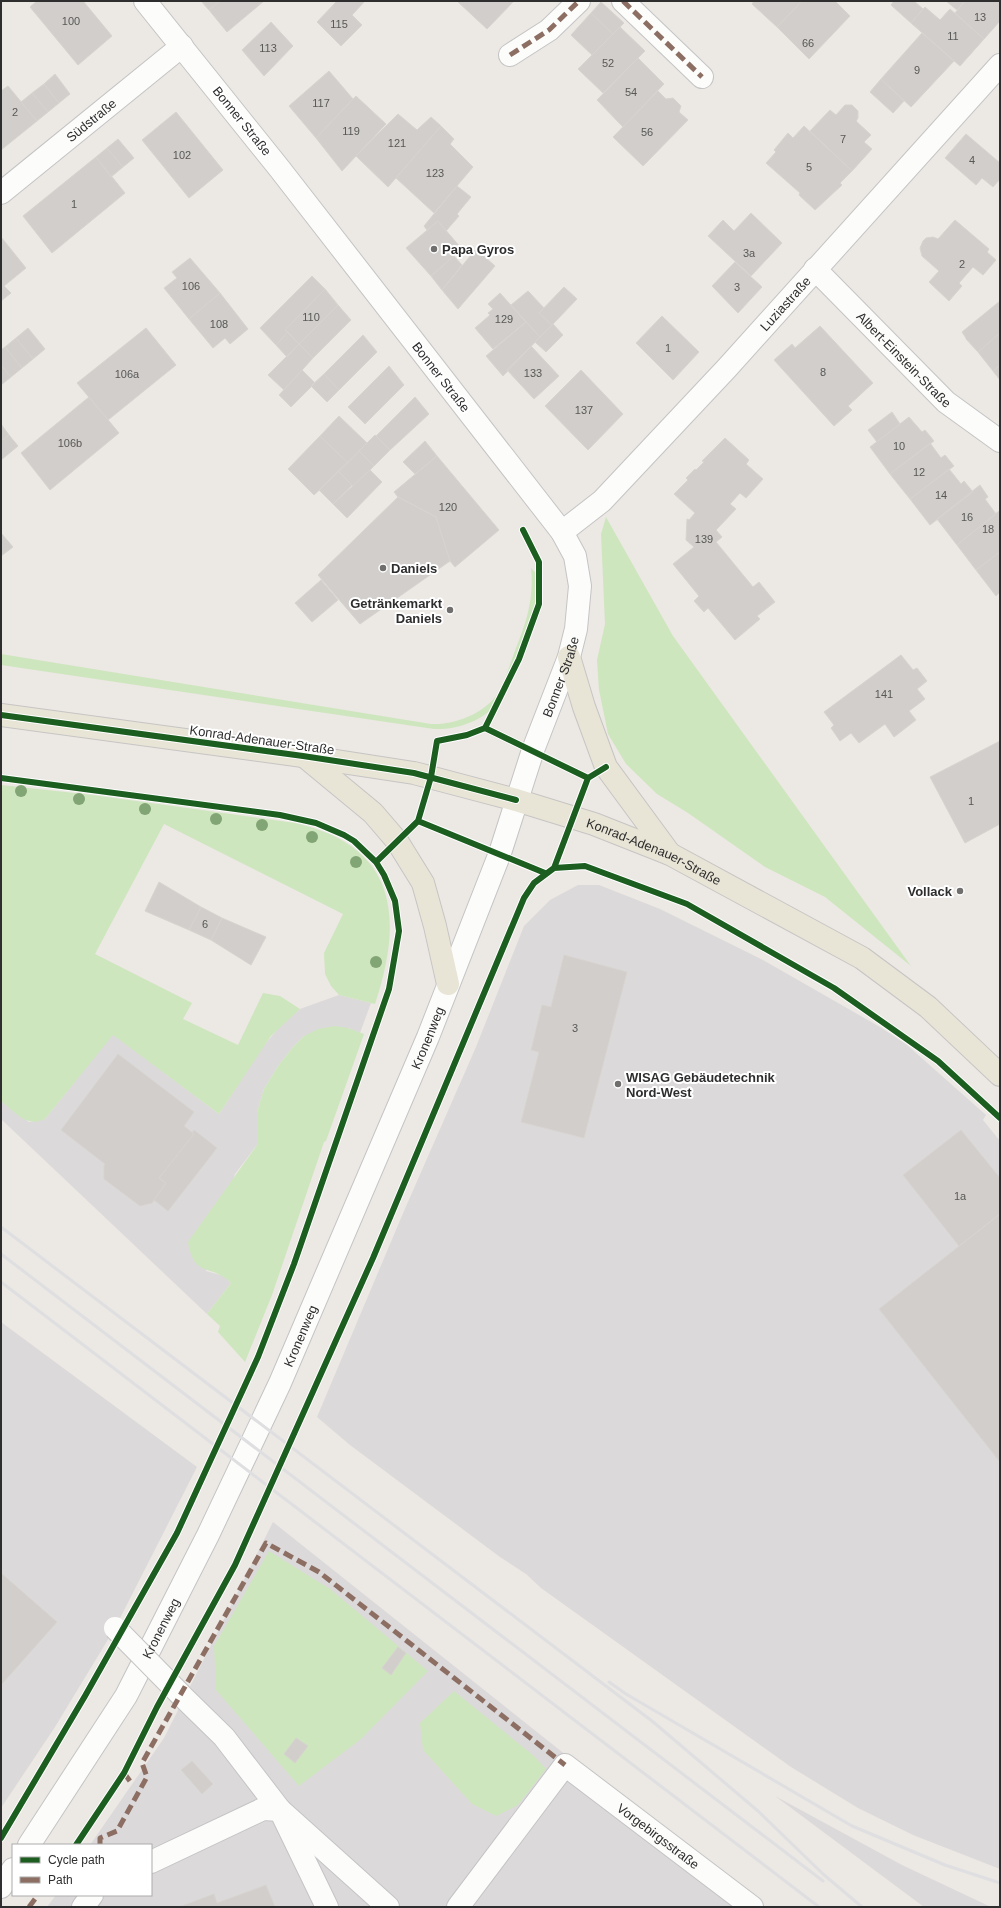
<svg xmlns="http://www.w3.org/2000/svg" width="1001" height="1908" viewBox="0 0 1001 1908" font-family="Helvetica,sans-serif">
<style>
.industrial{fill:#dcd9db}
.green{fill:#cee6be}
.building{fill:#d1cecb;stroke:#d7d4d0}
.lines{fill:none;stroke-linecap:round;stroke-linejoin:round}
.minor-casing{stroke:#c5c4c5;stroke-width:24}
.major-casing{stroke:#c6c5c4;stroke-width:24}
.minor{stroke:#fcfcfb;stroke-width:22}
.major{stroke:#e8e4d6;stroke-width:22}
.rail{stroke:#dfdfe1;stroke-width:3}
.minor-bridge-casing{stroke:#c5c4c5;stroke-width:24;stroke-linecap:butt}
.minor-bridge{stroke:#fcfcfb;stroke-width:22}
.quiet{stroke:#8d6e63;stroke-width:5;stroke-dasharray:10 5;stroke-linecap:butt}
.cycleway-casing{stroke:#fff;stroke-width:8}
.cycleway{stroke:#1b5e20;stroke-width:6}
.tree{fill:#82a575}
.poi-dot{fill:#706f6e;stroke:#fff;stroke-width:1.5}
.labels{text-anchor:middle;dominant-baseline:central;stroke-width:4;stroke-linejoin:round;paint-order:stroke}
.number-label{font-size:11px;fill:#585857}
.street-label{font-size:13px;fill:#2e2e2e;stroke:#fff}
.poi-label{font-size:13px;font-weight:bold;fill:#2e2e2e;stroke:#fff;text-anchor:start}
</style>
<rect width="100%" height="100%" fill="#ece8e4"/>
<!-- industrial -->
<path class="industrial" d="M578,885H599L660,909L763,960L880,1027L907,1045L986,1115L983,1120L1000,1141V1869L913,1835L858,1808L791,1767L541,1588L526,1574L500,1557L350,1445L317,1417L404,1211L476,1047L524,926L550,900Z
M339,995L371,1003L360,1033L348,1028L304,1036L293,1047L278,1066L264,1089L257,1112V1145L235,1174L206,1271L224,1276L231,1283L207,1314L1,1119V1101L29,1122L45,1119L113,1034L219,1114L262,1048L281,1025L300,1009Z
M1,1322L197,1467L115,1628L55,1727L1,1808Z
M273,1522L757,1907H47L56,1895H151V1845H90L164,1738Z
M775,1796L902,1865L991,1907H924Z"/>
<!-- green -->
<path class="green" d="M606,517L673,636L911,966L825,897L765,867L688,813L657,794L626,764L608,734L599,690L597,660L605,624L601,534Z
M531,568C534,571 538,575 538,581C542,604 513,685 497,704C482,721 457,730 434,729L1,665V654L431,724C457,725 489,712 501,688C507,675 511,661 516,648C527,620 534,598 531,568Z
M1,785L93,795L295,823C397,846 404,917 375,1004L339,995L331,986L325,974L324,953L343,914L164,824L95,954L192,1003L183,1019L238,1045L263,993L280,996L300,1009L271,1036L219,1114L113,1035L45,1119C26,1128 15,1112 1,1101Z
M335,1026L348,1028L364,1034L326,1141L324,1142L272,1295L245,1362L218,1332L220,1326L207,1314L231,1283C211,1263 194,1279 188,1242L257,1145V1112L264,1089L278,1066L293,1047L304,1036L318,1029Z
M269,1551L330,1589L428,1671L361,1739L299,1786L216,1690L214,1646Z
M454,1691L534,1756L546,1769L518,1805L496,1816L472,1804L423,1750L420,1723Z"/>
<!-- building -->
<path class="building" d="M37,1H83L112,36L78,65L30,7Z
M201,1H220L209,10Z
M220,1H264L227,32L209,10Z
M337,1H365L352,15L362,25L341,46L317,22Z
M457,1H514L487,29Z
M754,1H802L777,27L752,4Z
M802,1H835L850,16L809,59L777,27Z
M894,1H914L923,9L911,23L891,5Z
M946,1H965L957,10Z
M965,1H1000V21L984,39L955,13Z
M601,2L624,23L613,34L591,13Z
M925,7L940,20L950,9L984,39L960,66L911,23Z
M591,13L613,34L592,55L571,35Z
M271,22L293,46L264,76L242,50Z
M620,27L645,51L603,93L578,69Z
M922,33L954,61L911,107L881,79Z
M638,58L664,84L623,127L597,100Z
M329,71L353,99L316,138L289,106Z
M55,74L70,94L59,103L44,84Z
M881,79L904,101L893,113L870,92Z
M44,84L59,103L48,112L32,93Z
M8,86L37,121L1,150V91Z
M658,91L666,99L673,98L681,106L679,112L688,120L643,166L613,137Z
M32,93L48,112L37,121L21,102Z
M356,96L386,124L342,171L316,138Z
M845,105H852L858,111V118L856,121L871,135L864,142L872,149L852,171L810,131L830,110L836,115Z
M176,112L223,170L189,198L142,140Z
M398,114L417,130L431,117L441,126L388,187L356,156Z
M441,126L454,139L450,144L473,167L434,213L396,178Z
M804,126L852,171L840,183L842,185L815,210L799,195L800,193L766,163L776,152L774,150L788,133L793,138Z
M966,134L1000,163V179L993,187L982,178L976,185L945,158Z
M118,139L134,158L123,167L107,148Z
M107,148L123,167L111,177L96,157Z
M96,157L125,193L52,253L23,216Z
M457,186L471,197L457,214L459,216L446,231L438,221L427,230L424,226Z
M751,213L782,243L751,276L708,236L723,220L734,231Z
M955,220L989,249L987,252L996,260L983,275L973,267L959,283L962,286L949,301L929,282L939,271L922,256L920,248L923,241L926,238L933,237L938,239Z
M438,221L461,248L460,251L431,276L406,248Z
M1,237L26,268L4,286L11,293L1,301Z
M476,249L495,266L458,309L442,290Z
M454,256L462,265L442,290L431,276Z
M190,258L220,293L189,319L164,288L177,278L172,272Z
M735,262L762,287L738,313L712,286Z
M312,276L325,289L285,330L288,332L276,345L260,328Z
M564,287L577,299L552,325L539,313Z
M325,289L338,305L299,344L285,330Z
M528,291L544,308L539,313L552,325L540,337L511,305Z
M220,293L248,329L230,344L225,338L213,348L189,319Z
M500,293L526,322L493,349L475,328L490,315L488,313L493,309L488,304Z
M1000,301V333L978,352L966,339V338L962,332Z
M338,305L351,320L313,358L299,344Z
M662,316L699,352L673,380L636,343Z
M526,322L540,337L503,376L486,356Z
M553,324L563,335L546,352L535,342Z
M820,326L873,383L848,406L852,410L834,426L774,360L792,344L795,348Z
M28,328L45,349L33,359L16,338Z
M146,328L176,365L108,420L77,383Z
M288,332L299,344L287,357L276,345Z
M1000,333V365L993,371L978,352Z
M363,335L377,352L339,390L324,374Z
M16,338L33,359L22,368L5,347Z
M299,344L313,358L284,390L268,375Z
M531,346L559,376L534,399L507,370Z
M5,347L22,368L11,377L1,365V350Z
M1,365L11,377L1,385Z
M1000,365V380L993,371Z
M389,366L404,385L365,424L348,407Z
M302,370L315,383L291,407L279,395Z
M581,370L623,414L588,450L545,406Z
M324,374L339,390L327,402L311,386Z
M89,397L119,433L50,490L21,453Z
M415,397L429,414L390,450L376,436Z
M892,412L900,424L877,442L868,430Z
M339,416L367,443L348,463L320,436Z
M909,417L922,432L925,430L934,441L890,474L870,447Z
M1,424L9,435L1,441Z
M9,435L18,446L1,460V441Z
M375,435L390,450L374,466L359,451Z
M320,436L348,463L314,495L288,469Z
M725,438L749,460L746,464L763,479L746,498L740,493L730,504L736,509L716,530L722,537L716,542L753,587L759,582L775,602L757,616L760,619L735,640L708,608L704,612L694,601L699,596L673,564L694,547L686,540L687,519L689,520L695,513L674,494L688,480L686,478L695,469L696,470L704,462L702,461Z
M425,441L437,456L415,474L403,462Z
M930,443L941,458L945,455L954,466L910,499L890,474Z
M359,451L374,466L353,486L338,471Z
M437,456L499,530L455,567L450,561L436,517L398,497L394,492Z
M949,469L961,484L964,481L973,492L930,525L910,499Z
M370,470L382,482L347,518L333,504Z
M338,471L352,485L333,504L319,490Z
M980,485L988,497L985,499L996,514L957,545L937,519Z
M398,497L436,517L450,561L360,624L318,575Z
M999,511L1000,552L976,570L957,545Z
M1,533L13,547L1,556Z
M1000,552V592L996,596L976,570Z
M321,580L338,600L312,622L295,603Z
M901,655L913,670L917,668L927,681L917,689L925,699L909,711L916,720L894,737L885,724L859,743L851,733L840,741L831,728L834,725L824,712Z
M1000,741V824L965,843L930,777Z
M159,882L201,907L189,930L145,911Z
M201,907L222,918L211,940L189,930Z
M222,918L266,937L251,965L211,940Z
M564,955L627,972L584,1138L521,1122L539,1052L531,1050L542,1005L551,1007Z
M118,1054L194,1112L184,1126L194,1134L159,1178L166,1183L152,1203L140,1206L104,1179V1166L105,1164L61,1130Z
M194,1130L217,1148L168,1211L154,1200L166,1183L159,1178L194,1134L192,1133Z
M961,1130L1000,1178V1214L959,1246L903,1175Z
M1000,1214V1462L879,1309Z
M1,1573L57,1622L1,1685Z
M398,1647L406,1653L391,1675L382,1668Z
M296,1738L308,1746L295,1763L284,1754Z
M192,1761L213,1784L202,1794L181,1770Z
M266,1885L275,1907H179L214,1894L217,1903Z"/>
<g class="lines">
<defs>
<g id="minor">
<path d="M623,1L702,77"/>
<path d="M510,55L549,30L579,1"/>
<path id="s1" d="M1,193L182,46"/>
<path id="s2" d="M815,269L946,402L1000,441"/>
<path id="s3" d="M562,532L602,501L727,368L1000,65"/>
<path d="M181,1695L224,1737L280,1810L327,1907"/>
<path id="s4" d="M29,1845L126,1696L208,1535L280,1383L428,1037L500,853L533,750L569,657L576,629L580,586L575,556L562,532L279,168L145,1"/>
<path d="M151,1862L263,1809L280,1810L388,1907"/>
<path d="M1,1887L13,1869"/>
<path d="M83,1907L92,1895"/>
<path id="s5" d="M458,1907L565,1765L752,1907"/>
</g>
<g id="major">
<path d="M569,657L584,707L606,767L670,854"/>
<path id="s6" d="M1,715L303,756L414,773L516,800L594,824L670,854L862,958L928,1007L1000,1075"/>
<path d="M304,756L373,813L397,841L423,883L435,926L448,984"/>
</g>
</defs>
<!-- minor casing -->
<use href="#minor" class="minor-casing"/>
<!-- major casing -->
<use href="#major" class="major-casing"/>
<!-- minor -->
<use href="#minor" class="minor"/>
<!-- major -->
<use href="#major" class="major"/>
<!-- rail -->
<path class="rail" d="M1,1227L652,1721L758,1811L823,1874L862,1907
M1,1254L823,1881
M1,1282L819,1907
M609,1682L626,1694L852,1826L945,1865L1000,1883"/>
<defs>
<path id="minor-bridge" d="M115,1628L181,1695"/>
</defs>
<!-- minor-bridge casing -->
<use href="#minor-bridge" class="minor-bridge-casing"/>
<!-- minor-bridge -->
<use href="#minor-bridge" class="minor-bridge"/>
<!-- quiet -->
<path class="quiet" d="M623,1L702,77
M510,55L549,30L579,1
M124,1773L132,1784
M100,1845V1838L117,1831L147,1777L142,1763L266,1543L319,1572L565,1765
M29,1907L38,1895"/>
<defs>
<path id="cycleway" d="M1,715L303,756L414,773L516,800
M485,728L588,778
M1,778L280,815L316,823L344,835L354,841L376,862L384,875L395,901L399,931L389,989L294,1264L258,1357L177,1533L85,1696L1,1838
M418,821L431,777L437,741L467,735L485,728L519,659L539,604V562L523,530
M376,862L418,821L545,873
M554,868L585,866L687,904L834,988L938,1061L1000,1118
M76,1845L124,1773L157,1707L235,1565L373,1258L524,898L534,883L554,868L588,778L606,767"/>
</defs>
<!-- cycleway casing -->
<use href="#cycleway" class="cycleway-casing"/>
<!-- cycleway -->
<use href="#cycleway" class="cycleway"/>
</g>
<!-- trees -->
<g class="tree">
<circle cx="21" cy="791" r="6"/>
<circle cx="79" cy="799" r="6"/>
<circle cx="145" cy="809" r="6"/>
<circle cx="216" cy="819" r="6"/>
<circle cx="262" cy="825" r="6"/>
<circle cx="312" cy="837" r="6"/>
<circle cx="356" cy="862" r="6"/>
<circle cx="376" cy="962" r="6"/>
</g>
<!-- markers -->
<g class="poi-dot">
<circle cx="434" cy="249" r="4"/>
<circle cx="383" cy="568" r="4"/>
<circle cx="450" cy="610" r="4"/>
<circle cx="960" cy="891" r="4"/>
<circle cx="618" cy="1084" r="4"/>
</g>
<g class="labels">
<!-- number labels -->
<g class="number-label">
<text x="980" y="17">13</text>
<text x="71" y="21">100</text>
<text x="339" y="24">115</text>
<text x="953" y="36">11</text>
<text x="808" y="43">66</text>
<text x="268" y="48">113</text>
<text x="608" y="63">52</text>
<text x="917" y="70">9</text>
<text x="631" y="92">54</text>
<text x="321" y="103">117</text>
<text x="15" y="112">2</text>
<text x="351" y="131">119</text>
<text x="647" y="132">56</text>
<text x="843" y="139">7</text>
<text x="397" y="143">121</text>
<text x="182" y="155">102</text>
<text x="972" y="160">4</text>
<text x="809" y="167">5</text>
<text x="435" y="173">123</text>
<text x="74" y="204">1</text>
<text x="749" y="253">3a</text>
<text x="962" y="264">2</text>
<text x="191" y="286">106</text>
<text x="737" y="287">3</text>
<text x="311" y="317">110</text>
<text x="504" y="319">129</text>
<text x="219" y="324">108</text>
<text x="668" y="348">1</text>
<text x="823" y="372">8</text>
<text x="533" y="373">133</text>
<text x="127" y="374">106a</text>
<text x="584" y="410">137</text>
<text x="70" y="443">106b</text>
<text x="899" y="446">10</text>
<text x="919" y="472">12</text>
<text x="941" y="495">14</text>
<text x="448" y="507">120</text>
<text x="967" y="517">16</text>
<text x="988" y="529">18</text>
<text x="704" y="539">139</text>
<text x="884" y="694">141</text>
<text x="971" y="801">1</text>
<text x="205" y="924">6</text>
<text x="575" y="1028">3</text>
<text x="960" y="1196">1a</text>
</g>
<!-- street labels -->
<g class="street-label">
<text stroke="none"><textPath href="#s1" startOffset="116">Südstraße</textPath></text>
<text transform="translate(242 121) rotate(51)">Bonner Straße</text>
<text stroke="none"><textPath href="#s3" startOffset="320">Luziastraße</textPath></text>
<text stroke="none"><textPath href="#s2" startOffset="127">Albert-Einstein-Straße</textPath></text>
<text transform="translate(441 377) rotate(52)">Bonner Straße</text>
<text stroke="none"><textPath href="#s4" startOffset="1287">Bonner Straße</textPath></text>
<text transform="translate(262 740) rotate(8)">Konrad-Adenauer-Straße</text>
<text stroke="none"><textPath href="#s6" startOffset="670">Konrad-Adenauer-Straße</textPath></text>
<text stroke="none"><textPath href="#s4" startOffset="902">Kronenweg</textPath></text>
<text stroke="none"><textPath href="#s4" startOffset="578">Kronenweg</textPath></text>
<text stroke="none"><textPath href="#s4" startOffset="254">Kronenweg</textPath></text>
<text stroke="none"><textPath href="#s5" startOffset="295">Vorgebirgsstraße</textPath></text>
</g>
<!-- poi labels -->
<g class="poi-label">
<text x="442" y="249">Papa Gyros</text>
<text x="391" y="568">Daniels</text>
<text x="442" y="603" text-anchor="end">Getränkemarkt<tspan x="442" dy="15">Daniels</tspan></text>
<text x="952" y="891" text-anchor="end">Vollack</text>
<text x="626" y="1077">WISAG Gebäudetechnik<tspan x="626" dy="15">Nord-West</tspan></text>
</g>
</g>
<!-- border -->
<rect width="1001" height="1908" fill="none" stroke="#2e2e2e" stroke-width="4"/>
<!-- legend -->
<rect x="12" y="1844" width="140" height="52" fill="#ffffff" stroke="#ababab"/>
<rect x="20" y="1857" width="20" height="6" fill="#1b5e20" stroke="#ababab"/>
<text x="48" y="1864" font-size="12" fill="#2e2e2e">Cycle path</text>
<rect x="20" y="1877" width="20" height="6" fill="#8d6e63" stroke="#ababab"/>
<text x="48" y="1884" font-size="12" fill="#2e2e2e">Path</text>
</svg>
